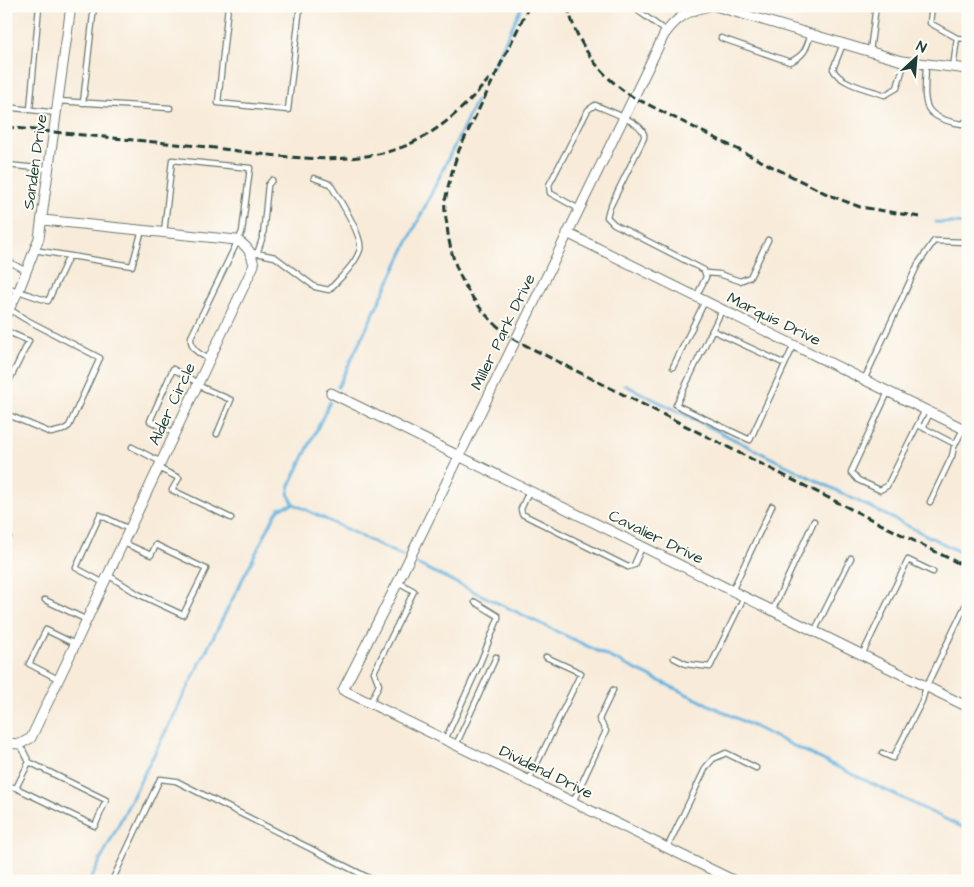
<svg xmlns="http://www.w3.org/2000/svg" width="974" height="887" viewBox="0 0 974 887" font-family="'Architects Daughter',sans-serif">
<style>
.lines{fill:none;stroke-linecap:round;stroke-linejoin:round}
.stream{stroke:#64b4df;stroke-width:3}
.service-casing{stroke:#6b7a6e;stroke-width:7}
.minor-casing{stroke:#6b7a6e;stroke-width:11}
.service{stroke:#fff;stroke-width:4.5}
.minor{stroke:#fff;stroke-width:9}
.rail{stroke:#1f3d34;stroke-width:3;stroke-dasharray:8 4;stroke-linecap:butt}
.labels{text-anchor:middle;dominant-baseline:central;stroke-width:4;stroke-linejoin:round;paint-order:stroke}
.street-label{font-size:16px;fill:#1f3d34;stroke:#fdfcf7}
</style>
<rect width="100%" height="100%" fill="#fdfcf7"/>
<filter id="ink" filterUnits="userSpaceOnUse"><feTurbulence type="fractalNoise" baseFrequency=".02" numOctaves="2"/><feDisplacementMap in="SourceGraphic" scale="10" xChannelSelector="R" yChannelSelector="G"/><feConvolveMatrix kernelMatrix="1 2 1 2 8 2 1 2 1" color-interpolation-filters="sRGB"/></filter>
<filter id="wash" filterUnits="userSpaceOnUse"><feTurbulence type="fractalNoise" baseFrequency=".0096" numOctaves="4" result="noise"/><feDisplacementMap in="SourceGraphic" scale="20" xChannelSelector="R" yChannelSelector="G"/><feGaussianBlur stdDeviation="1.12" result="paint"/><feColorMatrix in="noise" values="0 0 0 0 0 0 0 0 0 0 0 0 0 0 0 0 0 1.4 0 .05"/><feComposite in="paint" operator="in"/></filter>
<g filter="url(#wash)">
<rect width="100%" height="100%" fill="#f8ebd9"/>
<g class="lines">
<!-- stream -->
<path class="stream" d="M493,67L522,6
M936,222L968,224
M625,385L968,556
M338,387L476,101
M330,402L290,485L288,494L294,504L402,556
M417,564L968,830
M90,881L276,513L280,508L294,504"/>
</g>
</g>
<g filter="url(#ink)">
<g class="lines">
<defs>
<path id="service" d="M228,6L218,103L288,110L300,6
M635,6L637,10L667,32
M932,6L930,23L957,38
M721,38L790,62C805,55 806,49 811,34
M843,44L833,69C839,84 871,90 885,95L897,88L905,61
M870,51L876,6
M926,65C925,102 918,117 962,124L968,120
M953,68L957,38L968,39
M58,101L170,108
M83,103L94,6
M6,107L57,113
M30,110L39,6
M6,165L48,169
M579,209L550,193L549,185L588,110L595,105C606,110 639,121 643,132C645,135 644,138 643,140L609,209L607,217L614,224L704,270L706,277L696,297
M164,233L172,160L250,168L242,232L191,337C190,350 200,354 209,359
M34,250L132,266L142,230
M252,252L275,257L315,287L329,290C340,278 354,266 360,250C364,237 338,197 330,184L314,178
M257,254L263,236L268,185L272,180
M6,260L26,271
M705,273L719,274L740,281L750,277L768,240
M6,287L48,301L69,256
M722,310L676,405L750,440L794,345
M712,330L785,364
M6,331L29,341L6,387
M673,367L705,301
M864,380L918,264L934,241L968,242
M197,385L231,400L217,434
M888,392L851,472L858,480L880,490L887,486L925,410
M6,414L51,433L63,430L69,426L100,358L25,319L9,309
M918,425L955,444
M925,429L924,425L930,413
M174,433L150,421L173,369L198,383
M132,447L161,462
M158,468L179,478L172,490L231,518
M529,491L521,509L522,514L628,567L634,565L642,547
M930,502L952,456L954,447L963,429
M6,536L9,537
M108,575L138,594L183,615L206,569L156,545L151,555L124,543
M104,583L76,568L100,515L129,529
M732,591L772,506
M45,600L87,620
M772,611L814,521
M814,632L851,558
M862,655L908,560L933,572
M674,658L686,664L710,667L744,597
M58,679L29,664L46,630L75,644
M370,703L379,685L374,672L414,591L398,582
M445,740L480,663L498,619V616L475,602
M456,745L496,657
M882,753L893,758L922,701L926,687L968,600
M529,780L581,673L546,657
M6,785L16,788L29,762L20,744
M16,788L95,826L106,800L29,762
M573,802L606,731L599,719L613,690
M667,848L706,767L713,759L726,753L756,768
M112,881L160,779L176,781L375,881"/>
<path id="minor" d="M709,6C687,11 677,17 664,35L398,582L343,690L735,881
M715,6L902,61L968,69
M567,233L968,431
M6,315L19,290L39,238L71,6
M331,393L968,707
M6,743L20,744L31,738L254,265C251,252 248,246 236,240L43,220"/>
</defs>
<!-- service casing -->
<use href="#service" class="service-casing"/>
<!-- minor casing -->
<use href="#minor" class="minor-casing"/>
<!-- service -->
<use href="#service" class="service"/>
<!-- minor -->
<use href="#minor" class="minor"/>
<!-- rail -->
<path class="rail" d="M529,6L459,150C453,167 448,185 445,202C444,210 446,218 447,225C451,273 476,313 515,340L968,568
M568,6C575,43 602,78 633,97L829,195L860,207L920,217
M6,127C70,134 134,140 198,146C261,153 335,169 397,149C435,136 463,109 489,79"/>
</g>
</g>
<g class="labels">
<!-- street labels -->
<g class="street-label">
<text transform="translate(35 162) rotate(-82)">Sanden Drive</text>
<text transform="translate(774 319) rotate(26)">Marquis Drive</text>
<text transform="translate(503 332) rotate(-64)">Miller Park Drive</text>
<text transform="translate(172 404) rotate(-65)">Alder Circle</text>
<text transform="translate(656 537) rotate(26)">Cavalier Drive</text>
<text transform="translate(546 772) rotate(26)">Dividend Drive</text>
</g>
</g>
<!-- margin -->
<rect width="974" height="887" fill="none" stroke="#fdfcf7" stroke-width="25"/>
<!-- north arrow -->
<g transform="translate(916 58) rotate(26)" stroke="#fdfcf7" stroke-width="4" paint-order="stroke">
<path d="M0-4L9 19L0 12L-9 19Z" fill="#1f3d34"/>
<text y="-8" font-size="14" font-weight="bold" text-anchor="middle" fill="#1f3d34">N</text>
</g>
</svg>
